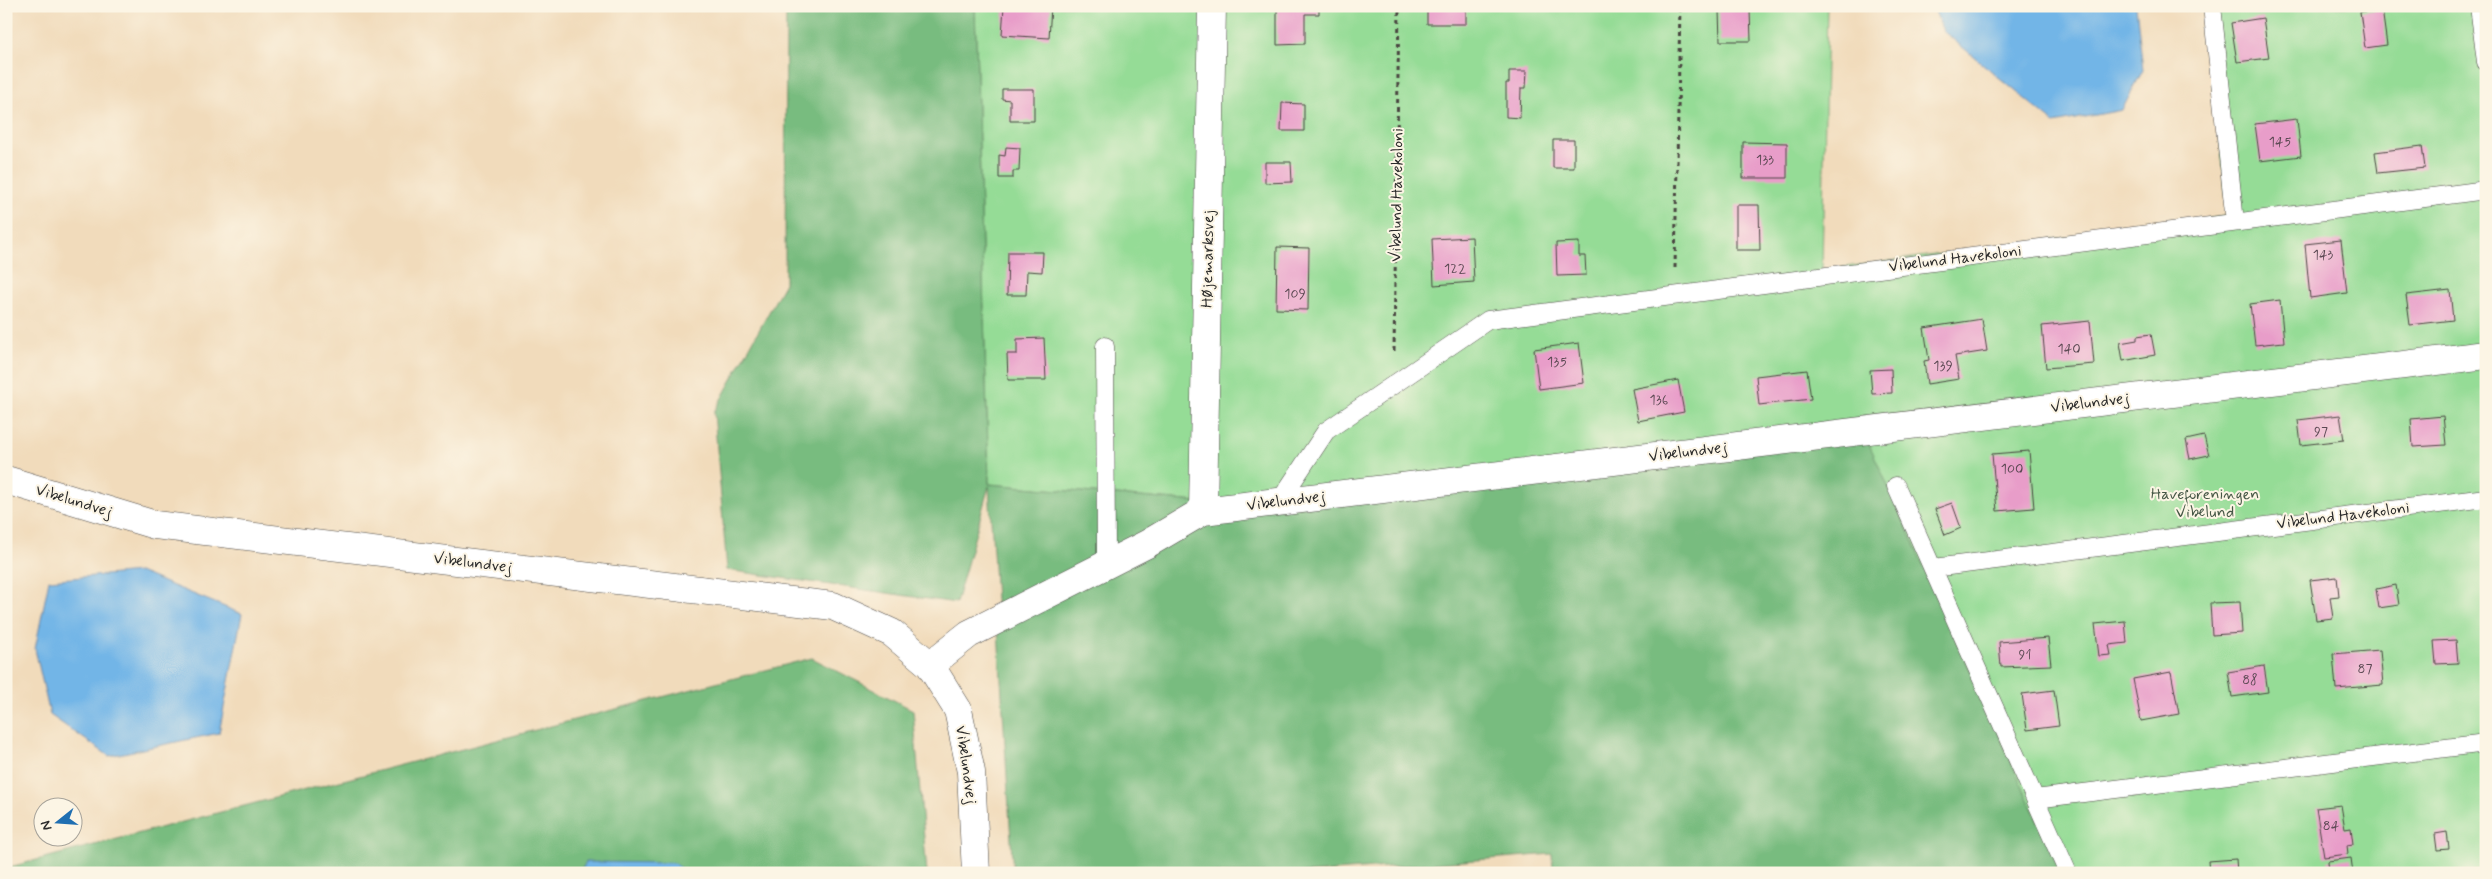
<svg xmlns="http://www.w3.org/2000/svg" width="2492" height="879" viewBox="0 0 2492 879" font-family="Mynerve,sans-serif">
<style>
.green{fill:#95dc96;stroke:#608460}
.forest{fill:#78bc7f;stroke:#527455}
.water{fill:#72b5e7;stroke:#4e7089}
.building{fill:#e89dc9}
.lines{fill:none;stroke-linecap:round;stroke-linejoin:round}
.service-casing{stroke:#494541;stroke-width:19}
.minor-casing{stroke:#494541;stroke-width:29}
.path{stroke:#494541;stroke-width:3;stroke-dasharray:4 4;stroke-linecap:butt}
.service{stroke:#fff;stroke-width:18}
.minor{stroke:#fff;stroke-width:28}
.labels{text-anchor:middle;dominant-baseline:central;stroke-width:4;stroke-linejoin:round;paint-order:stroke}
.number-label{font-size:14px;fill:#5a4852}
.street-label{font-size:16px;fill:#2b2b2b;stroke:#fcf5e5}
.park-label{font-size:16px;fill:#465746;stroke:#fcf5e5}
</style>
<rect width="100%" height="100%" fill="#fcf5e5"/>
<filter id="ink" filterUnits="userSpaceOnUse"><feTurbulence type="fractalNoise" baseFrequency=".02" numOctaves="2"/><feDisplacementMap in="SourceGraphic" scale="10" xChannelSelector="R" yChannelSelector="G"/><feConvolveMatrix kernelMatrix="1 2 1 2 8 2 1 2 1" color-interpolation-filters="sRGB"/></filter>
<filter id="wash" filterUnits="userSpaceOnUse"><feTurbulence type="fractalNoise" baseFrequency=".0096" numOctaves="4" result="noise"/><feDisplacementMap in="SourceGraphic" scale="20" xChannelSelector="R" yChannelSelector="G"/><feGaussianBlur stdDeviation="1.12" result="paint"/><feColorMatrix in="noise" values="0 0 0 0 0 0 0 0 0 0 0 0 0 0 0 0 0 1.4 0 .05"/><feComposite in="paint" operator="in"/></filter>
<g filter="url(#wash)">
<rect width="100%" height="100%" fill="#f1dbbb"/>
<!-- green -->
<path class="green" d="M975,6H1827L1822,270L2228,216L2206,6H2486V873H2061L1279,509L989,484Z"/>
<!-- forest -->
<path class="forest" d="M786,6H975L989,484L1279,509L1865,435L2061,873H1553L1552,854L1310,873H1013L989,486L956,603L727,570L714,412L785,283Z
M812,658L913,710L927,873H6V868Z"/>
<!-- water -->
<path class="water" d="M1933,6H2136L2143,70L2122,110L2054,123L1943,31Z
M139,572L242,614L219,733L109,756L50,715L35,649L49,580Z
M586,862L675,863L685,873H580Z"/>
<g id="blocks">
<!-- building -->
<path class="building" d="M1004,6H1051L1049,38L1002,35Z
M1277,6H1319V14H1305V44L1277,45Z
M1427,6H1466V24H1427Z
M2382,9L2387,45L2365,48L2360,12Z
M1750,10L1751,41H1720L1719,11Z
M2263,18L2269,58L2237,62L2231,23Z
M1509,71H1527L1526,88H1521L1520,118L1506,117V83H1509Z
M1002,89H1034V121H1010V100L1002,99Z
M1282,103L1304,104V131H1281Z
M2297,119L2301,156L2260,161L2255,124Z
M1553,140H1574V168H1553Z
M1743,142L1787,143V178H1743Z
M2422,146L2425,168L2378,173L2375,152Z
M1006,147L1020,148L1019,171H1013V178H999V155L1005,156Z
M1265,162H1291L1292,182L1265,183Z
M1736,205H1759L1760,250H1736Z
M1472,237L1474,282L1434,285L1432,239Z
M2341,240L2347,293L2310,298L2305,244Z
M1579,242V256H1585L1586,275L1557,276L1556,243Z
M1277,247L1309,248L1308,310L1276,309Z
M1008,252H1043L1042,272L1027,271L1026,295H1007Z
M2450,290L2453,320L2410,325L2406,295Z
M2280,300L2284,342L2255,345L2250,304Z
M1982,319L1987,351L1955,356L1959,379L1927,384L1924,361L1929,360L1924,328Z
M2090,321L2094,364L2046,368L2042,326Z
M2151,334L2155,355L2123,361L2120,343L2137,340V336Z
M1044,338L1046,380H1008L1007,354H1017V339Z
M1579,343L1584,383L1539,389L1534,349Z
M1891,369L1892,393L1872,394L1870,370Z
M1807,370L1811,399L1759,405L1756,376Z
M1678,380L1684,412L1638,421L1632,389Z
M2340,415L2344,440L2301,445L2298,420Z
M2443,416L2446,445L2413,447L2411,419Z
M2204,436L2209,455L2190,459L2186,440Z
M2029,451L2034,508L1997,511L1992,454Z
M1952,503L1961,528L1945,535L1935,509Z
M2337,577L2339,596L2330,597L2333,618L2316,620L2310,580Z
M2396,585L2399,605L2379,608L2376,589Z
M2240,602L2242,633L2212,635L2210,603Z
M2125,621L2127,643L2109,645L2111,655L2099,656L2095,624Z
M2048,638L2051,665L2001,667L1999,642Z
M2456,640L2458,663L2436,664L2434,641Z
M2380,650L2383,685L2336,689L2333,654Z
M2264,666L2268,692L2232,697L2228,672Z
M2171,672L2179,714L2141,721L2133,679Z
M2054,690L2059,726L2027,730L2022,694Z
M2341,805L2345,829L2351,828L2353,844L2347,845L2348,854L2324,857L2316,808Z
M2447,832L2449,849L2437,850L2435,834Z
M2351,858L2353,873H2329L2328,861Z
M2236,859L2237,873H2209L2208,861Z"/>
</g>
</g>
<g filter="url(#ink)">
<use href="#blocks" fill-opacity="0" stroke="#494541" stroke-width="1"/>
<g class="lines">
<defs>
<path id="service" d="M2212,6L2235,222
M2479,6L2486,62
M1105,346L1106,564
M1896,486L2068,873
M1279,502L1326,431L1488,320L2486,190
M1933,568L2486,498
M2035,799L2486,743"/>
<path id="minor" d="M6,480L155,525L833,606L892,633L930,665L958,710L971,772L976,873
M1203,511L1212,6
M930,665L969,634L1147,544L1203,511L2486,355"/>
</defs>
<!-- service casing -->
<use href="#service" class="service-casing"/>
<!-- minor casing -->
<use href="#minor" class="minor-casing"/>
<!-- path -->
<path class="path" d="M1675,268L1680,6
M1394,351L1399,6"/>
<!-- service -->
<use href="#service" class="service"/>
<!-- minor -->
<use href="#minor" class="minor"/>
</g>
</g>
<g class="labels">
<!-- number labels -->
<g class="number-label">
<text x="2280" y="142">145</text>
<text x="1765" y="160">133</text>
<text x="2323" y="255">143</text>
<text x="1455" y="269">122</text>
<text x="1295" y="294">109</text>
<text x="2069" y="349">140</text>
<text x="1557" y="362">135</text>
<text x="1943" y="366">139</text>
<text x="1659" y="400">136</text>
<text x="2321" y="432">97</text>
<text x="2012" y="469">100</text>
<text x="2025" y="655">91</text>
<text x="2365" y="669">87</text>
<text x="2250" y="680">88</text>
<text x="2331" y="826">84</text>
</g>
<!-- street labels -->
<g class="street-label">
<text transform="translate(1397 195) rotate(-89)">Vibelund Havekoloni</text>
<text transform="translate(1208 259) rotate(-89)">Højemarksvej</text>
<text transform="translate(1955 259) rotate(-7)">Vibelund Havekoloni</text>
<text transform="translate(2090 403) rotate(-7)">Vibelundvej</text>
<text transform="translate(1688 452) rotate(-7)">Vibelundvej</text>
<text transform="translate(74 501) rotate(17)">Vibelundvej</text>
<text transform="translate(1286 501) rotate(-7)">Vibelundvej</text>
<text transform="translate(2343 516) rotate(-7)">Vibelund Havekoloni</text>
<text transform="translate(473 563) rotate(7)">Vibelundvej</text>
<text transform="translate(966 765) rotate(82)">Vibelundvej</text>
</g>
<!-- park labels -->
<g class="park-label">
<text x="2205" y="494">Haveforeningen<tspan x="2205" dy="18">Vibelund</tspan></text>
</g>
</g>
<!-- margin -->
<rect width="2492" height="879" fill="none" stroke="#fcf5e5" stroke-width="25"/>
<!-- north arrow -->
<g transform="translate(58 822) rotate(253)"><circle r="24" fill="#fcf5e5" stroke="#a8a49b"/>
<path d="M0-4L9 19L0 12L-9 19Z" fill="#1f6fb2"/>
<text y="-8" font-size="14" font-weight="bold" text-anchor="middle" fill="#2b2b2b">N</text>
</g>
</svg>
